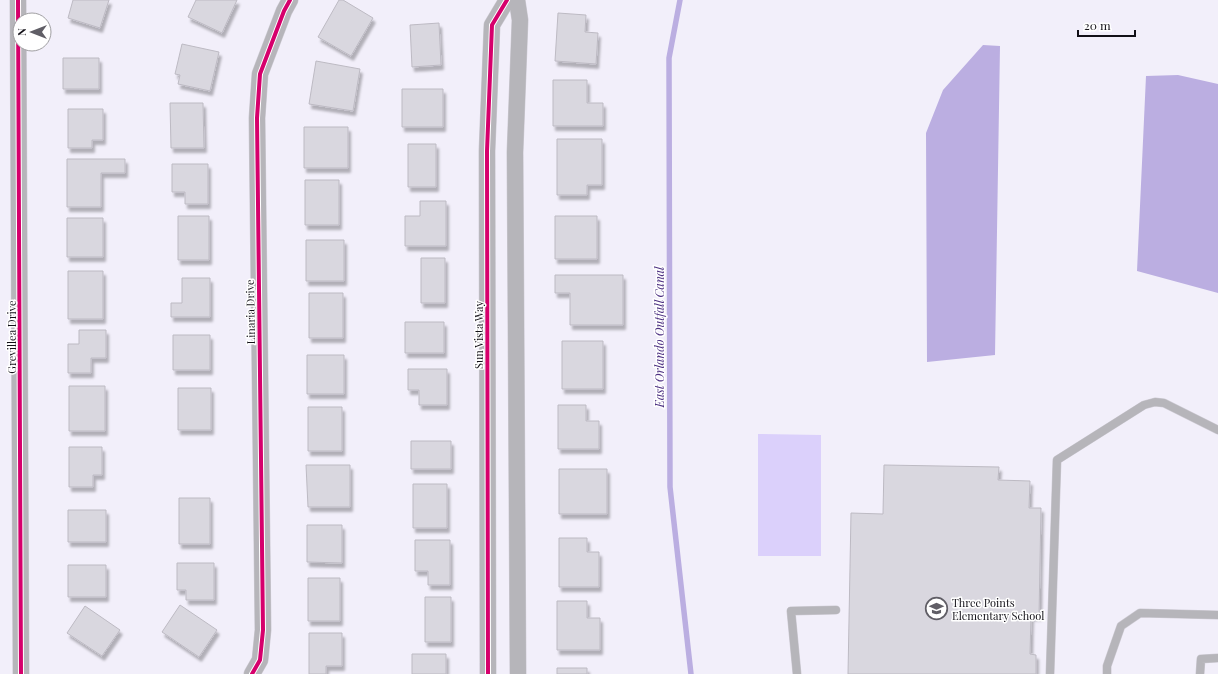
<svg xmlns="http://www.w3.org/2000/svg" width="1218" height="674" viewBox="0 0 1218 674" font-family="'Playfair Display',serif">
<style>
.green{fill:#dbd0fb}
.water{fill:#bbaee1}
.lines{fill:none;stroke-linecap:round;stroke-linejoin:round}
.stream{stroke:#bbaee1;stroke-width:5.5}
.building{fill:#d9d7df;stroke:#bdbac3;filter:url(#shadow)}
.service-casing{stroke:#cfccd5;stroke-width:9}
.minor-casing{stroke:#cfccd5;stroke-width:17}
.service{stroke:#b6b5ba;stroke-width:8}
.minor{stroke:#b6b5ba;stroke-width:16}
.cycleway-casing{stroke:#fff;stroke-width:6}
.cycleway{stroke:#d6006c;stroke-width:4}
.labels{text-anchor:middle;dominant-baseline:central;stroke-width:3;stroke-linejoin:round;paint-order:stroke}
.street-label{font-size:11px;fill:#121017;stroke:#fff}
.poi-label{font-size:11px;fill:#121017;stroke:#fff;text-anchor:start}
.water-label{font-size:12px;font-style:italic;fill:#4c3081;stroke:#fff}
</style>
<defs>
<filter id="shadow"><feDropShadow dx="2.5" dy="4.5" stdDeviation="1" flood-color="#0004"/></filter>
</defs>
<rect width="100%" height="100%" fill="#f2effa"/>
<!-- green -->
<path class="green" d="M758,434L821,435V556H758Z"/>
<!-- water -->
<path class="water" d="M983,45L1000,46L995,355L927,362L926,133L943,90Z
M1178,75L1218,84V293L1137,271L1146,76Z"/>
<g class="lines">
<!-- stream -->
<path class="stream" d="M680,0L669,58L670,487L691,674"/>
</g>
<!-- building -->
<path class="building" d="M73,0H109L100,28L68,18Z
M196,0H237L222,33L188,17Z
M339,0H343L373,18L351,56L318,37Z
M558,13L586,15L585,32L598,33L596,64L555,61Z
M439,23L441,65L412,67L410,25Z
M182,44L219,52L210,91L178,84L180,75L175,74Z
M63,58H99V89H63Z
M316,61L360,69L353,111L309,104Z
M553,80H587V103H603V126H553Z
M402,89H443V127H402Z
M170,103H203L204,148H171Z
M68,109H103V140H92V148H68Z
M304,127H348V168H304Z
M557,139H602V185H587V195H557Z
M408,144H436V187H408Z
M67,159H125V173H101V207H67Z
M172,164H208V204H185V192H172Z
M305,180H339V225H305Z
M420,201H446V246H405V216H420Z
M178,216H209V260H178Z
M555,216H597V259H555Z
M67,218H103V257H67Z
M306,240H344V281H306Z
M421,258H445V303H421Z
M68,271H103V319H68Z
M555,275H623V325H570V293H555Z
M182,278H210V317H171V303H182Z
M309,293H343V338H309Z
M405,322H444V353H405Z
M79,330H106V358H91V373H68V344H79Z
M173,335H210V370H173Z
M562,341H603V389H562Z
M307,355H344V394H307Z
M408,369H447V405H419V390H408Z
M69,386H105V431H69Z
M178,388H211V430H178Z
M558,405H586V421H599V449H558Z
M308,407H342V451H308Z
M411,441H451V469H411Z
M69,447H102V475H93V487H69Z
M306,465H350V507H308Z
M884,465L999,467L998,480L1030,481L1029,508H1041L1039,616H1031L1030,654L1036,655V674H848L851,513L883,514Z
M559,469H607V514H559Z
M413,484H447V528H413Z
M179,498H210V544H179Z
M68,510H106V542H68Z
M307,525H342V563L307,562Z
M559,538H587V552H599V587H559Z
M415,540H450V585H428V571H415Z
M177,563H214V600H186V590H177Z
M68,565H106V597H68Z
M308,578H340V621H308Z
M425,597H451V642H425Z
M557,601H587V618H600V650H557Z
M180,605L217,630L199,657L162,632Z
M85,606L120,630L102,656L67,633Z
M309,633H342V666H326V674H309Z
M412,654H446V674H412Z
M557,668H587V674H557Z"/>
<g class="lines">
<defs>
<path id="service" d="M797,674L791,611L836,610
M1050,674L1057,460L1144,405L1155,402L1164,403L1218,430
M1107,674V666L1121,626L1140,613L1218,615
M1200,674L1201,659L1218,658"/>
<path id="minor" d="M18,0L21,674
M517,0L520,20L515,152L518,674
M252,674L260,660L263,630L257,118L260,74L284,11L290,0
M488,674L487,151L492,25L507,0"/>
</defs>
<!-- service casing -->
<use href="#service" class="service-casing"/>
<!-- minor casing -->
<use href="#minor" class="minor-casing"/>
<!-- service -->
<use href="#service" class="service"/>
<!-- minor -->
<use href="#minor" class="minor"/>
<defs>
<path id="cycleway" d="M18,0L21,674
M252,674L260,660L263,630L257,118L260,74L284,11L290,0
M488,674L487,151L492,25L507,0"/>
</defs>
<!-- cycleway casing -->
<use href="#cycleway" class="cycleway-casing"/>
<!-- cycleway -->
<use href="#cycleway" class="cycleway"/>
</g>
<!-- icons -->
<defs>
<symbol id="school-ring" viewBox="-11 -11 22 22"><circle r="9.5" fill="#fff" stroke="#605e66" stroke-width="1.5"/><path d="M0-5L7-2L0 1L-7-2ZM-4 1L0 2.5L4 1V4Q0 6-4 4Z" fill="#605e66"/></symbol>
</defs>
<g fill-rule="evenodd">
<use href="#school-ring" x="924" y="596" width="25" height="25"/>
</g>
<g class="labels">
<!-- street labels -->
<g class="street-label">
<text transform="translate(250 312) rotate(-91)">Linaria Drive</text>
<text transform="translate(478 335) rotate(-90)">Sun Vista Way</text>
<text transform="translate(11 337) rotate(-90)">Grevillea Drive</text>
</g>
<!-- poi labels -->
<g class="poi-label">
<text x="952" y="602">Three Points<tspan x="952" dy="13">Elementary School</tspan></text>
</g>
<!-- water labels -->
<g class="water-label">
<text transform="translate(659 337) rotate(-90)">East Orlando Outfall Canal</text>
</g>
</g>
<!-- north arrow -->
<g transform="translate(32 32) rotate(270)"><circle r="19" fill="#ffffff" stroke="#a09fa2"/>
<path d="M0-3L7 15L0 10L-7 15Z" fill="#605e66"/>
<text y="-6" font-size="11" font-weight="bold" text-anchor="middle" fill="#121017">N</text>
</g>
<!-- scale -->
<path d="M1078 30v6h57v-6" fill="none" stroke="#121017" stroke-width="2"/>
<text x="1084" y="30" font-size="12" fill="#121017" stroke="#ffffff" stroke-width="3" paint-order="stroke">20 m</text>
</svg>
